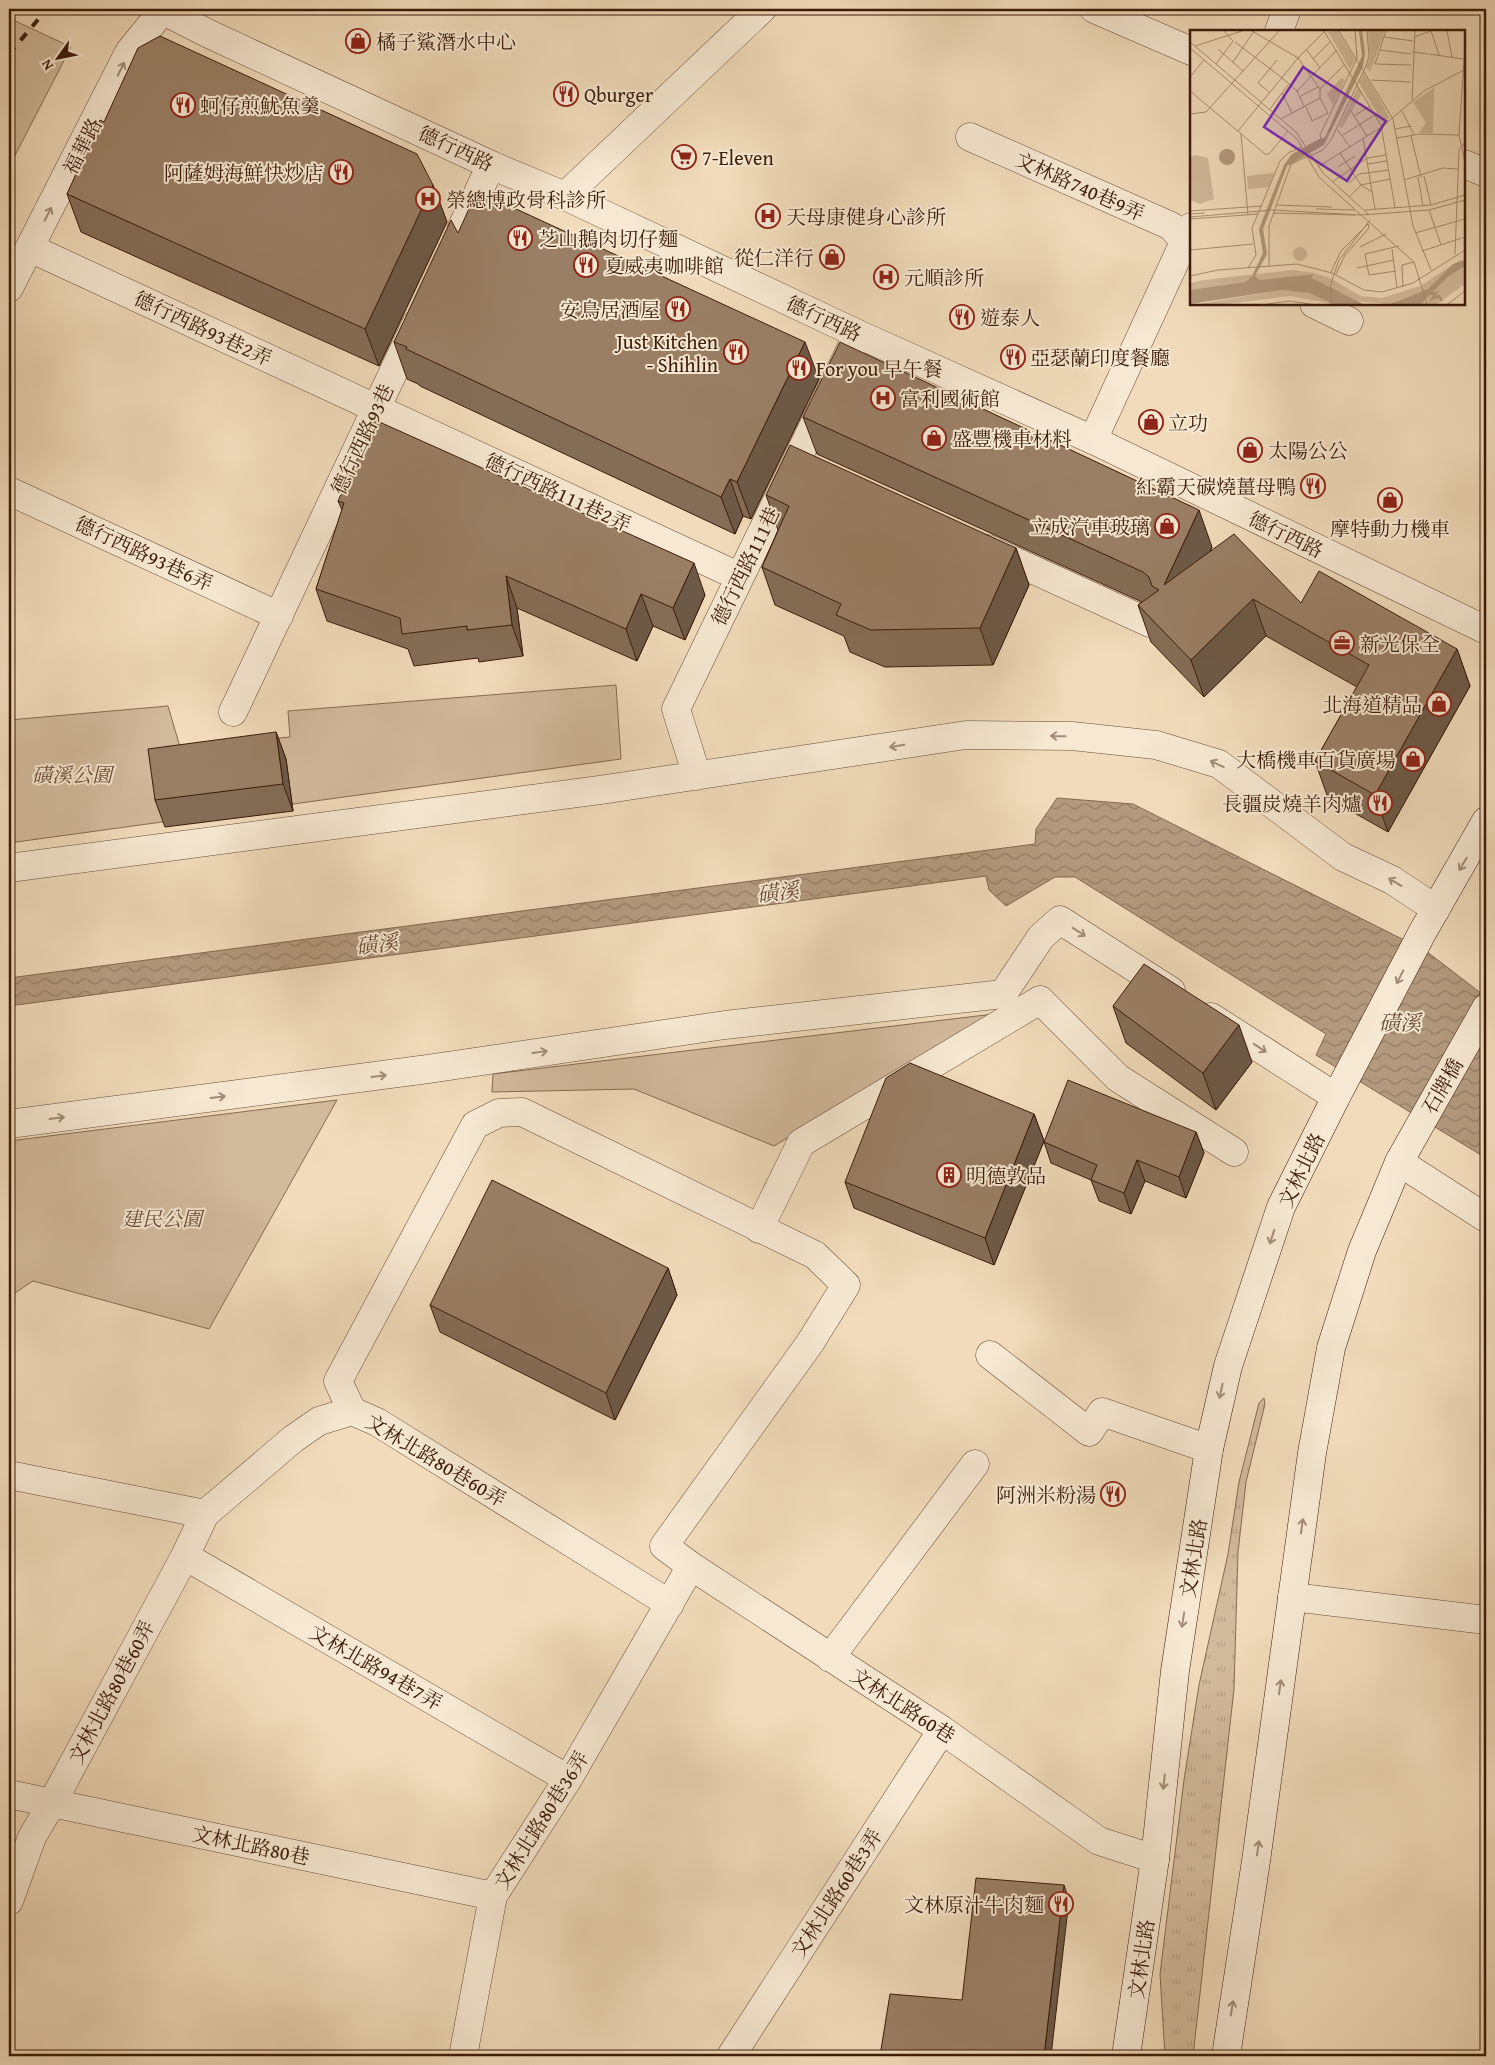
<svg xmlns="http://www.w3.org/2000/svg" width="1495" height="2065" viewBox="0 0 1495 2065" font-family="'Gentium Book Plus','Noto Serif TC',serif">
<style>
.grass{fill:url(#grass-tufts);stroke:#876a52}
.park{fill:#d2ba9c;stroke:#876a52}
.water{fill:url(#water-waves);stroke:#83674f}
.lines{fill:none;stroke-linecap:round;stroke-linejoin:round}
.pedestrian-casing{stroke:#694b35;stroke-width:29}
.minor-casing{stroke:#694b35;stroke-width:29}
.tertiary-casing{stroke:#694b35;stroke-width:29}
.secondary-casing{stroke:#3c1b09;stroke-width:29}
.pedestrian{stroke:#f6e8d2;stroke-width:28}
.minor{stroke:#f6e8d2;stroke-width:28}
.tertiary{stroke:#f6e8d2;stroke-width:28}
.secondary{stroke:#f6e8d2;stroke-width:28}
.rail{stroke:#3c1b09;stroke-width:4;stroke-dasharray:9 9;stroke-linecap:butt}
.wall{fill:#846d57;stroke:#3c1b09}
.shaded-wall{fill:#6c5947;stroke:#3c1b09}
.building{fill:#9a7f65;stroke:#3c1b09}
.oneway{stroke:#a28c78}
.labels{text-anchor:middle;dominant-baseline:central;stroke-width:4;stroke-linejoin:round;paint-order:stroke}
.poi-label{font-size:20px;fill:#3c1b09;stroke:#f6e8d2;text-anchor:start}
.street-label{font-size:20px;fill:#3c1b09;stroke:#f6e8d2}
.park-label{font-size:20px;font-style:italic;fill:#694b35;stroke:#f6e8d2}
.water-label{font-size:21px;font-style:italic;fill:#664732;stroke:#f6e8d2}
.inset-river{fill:none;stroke:#b39a7e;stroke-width:2.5}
.inset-road{fill:none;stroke:#a98e73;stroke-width:1}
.view{fill:#7b2cbf;fill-opacity:0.15;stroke:#7b2cbf;stroke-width:2.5}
.inset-edge{fill:none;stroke:#3c1b09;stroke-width:2.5}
</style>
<defs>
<pattern id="grass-tufts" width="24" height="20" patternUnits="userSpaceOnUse" patternTransform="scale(1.25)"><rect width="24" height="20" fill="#d2ba9c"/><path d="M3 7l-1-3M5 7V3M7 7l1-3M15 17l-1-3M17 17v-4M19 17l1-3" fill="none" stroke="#b59f85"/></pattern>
<pattern id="water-waves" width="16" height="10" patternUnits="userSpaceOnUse" patternTransform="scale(1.25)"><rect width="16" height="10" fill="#b39a7e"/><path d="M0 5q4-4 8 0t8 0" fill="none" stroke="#937d65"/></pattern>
</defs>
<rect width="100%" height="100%" fill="#f1dbba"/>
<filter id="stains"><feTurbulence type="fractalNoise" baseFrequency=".004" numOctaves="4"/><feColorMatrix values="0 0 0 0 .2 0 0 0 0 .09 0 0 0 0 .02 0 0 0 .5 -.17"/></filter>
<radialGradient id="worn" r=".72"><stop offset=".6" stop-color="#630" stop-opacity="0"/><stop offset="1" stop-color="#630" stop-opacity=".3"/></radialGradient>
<!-- grass -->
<path class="grass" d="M1264,1398L1265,1404L1246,1482L1238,1552L1234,1689L1193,2056H1165L1160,1974L1184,1780L1199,1685L1228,1554L1239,1482L1259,1403Z"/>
<!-- park -->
<path class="park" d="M9,18L71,47L9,167Z
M616,685L621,759L9,843V720L168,706L180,747L290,737L288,711Z
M994,1014L774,1146L634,1089L492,1092L493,1074Z
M337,1100L209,1329L33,1281L9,1297V1141Z"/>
<!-- water -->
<path class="water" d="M1057,798L1133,804L1426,951L1486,997V1158L1316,1055L1326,1034L1075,877H1055L1006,906L989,890L986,876L9,1006V978L1035,844L1036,829Z"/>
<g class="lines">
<defs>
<path id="pedestrian" d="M988,549L1150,623
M759,1229L801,1143L1040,1000L1118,1078L1234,1152"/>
<path id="minor" d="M1094,9L1191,51
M1279,31L1287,9
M970,137L1171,226L1184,241L1191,245
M1464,164L1486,173
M565,196L762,9
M462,227L491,165
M30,248L740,577
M1314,304L1349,321
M1093,440L1191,227
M9,491L279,616
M233,712L416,324
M697,776L676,709L858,334
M9,868L600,790L966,735L1072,736L1156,745L1219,764L1343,857L1392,880L1436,909
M1211,1017L1336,1097
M9,1124L428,1069L725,1025L1003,994L1041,937L1060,920L1171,991
M1399,1162L1486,1218
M990,1355L1089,1432L1102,1412L1209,1449
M352,1411L338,1381L475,1125L499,1113L522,1112L815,1255L846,1285L810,1343L664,1546L691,1566
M9,1475L205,1514
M185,1556L568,1779
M1292,1597L1486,1620
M830,1658L975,1464
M9,1794L493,1896
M9,1901L32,1837L52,1803L185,1556L205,1514L293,1439L319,1421L352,1411L377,1422L670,1604
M463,2056L493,1896L568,1779L691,1566L942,1730L1099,1841L1155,1859
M731,2056L942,1730"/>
<path id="tertiary" d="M160,9L207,33L491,165L565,196L858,334L1093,440L1486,630
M9,288L129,52L164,9"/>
<path id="secondary" d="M1126,2056L1155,1859L1175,1671L1209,1449L1228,1366L1281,1207L1336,1097L1422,933L1486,821
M1226,2056L1256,1861L1312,1453L1331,1348L1362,1251L1399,1162L1486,1008"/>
</defs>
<!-- pedestrian casing -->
<use href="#pedestrian" class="pedestrian-casing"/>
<!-- minor casing -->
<use href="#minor" class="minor-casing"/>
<!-- tertiary casing -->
<use href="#tertiary" class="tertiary-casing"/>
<!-- secondary casing -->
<use href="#secondary" class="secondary-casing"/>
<!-- pedestrian -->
<use href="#pedestrian" class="pedestrian"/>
<!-- minor -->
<use href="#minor" class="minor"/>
<!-- tertiary -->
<use href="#tertiary" class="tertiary"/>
<!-- secondary -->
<use href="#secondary" class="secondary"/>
<!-- rail -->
<path class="rail" d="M9,54L47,9"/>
</g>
<!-- wall -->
<path class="wall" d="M104,122L433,185L447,222L379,366L81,232L67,194Z
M458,233L819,379L751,519L743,516L735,534L420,386L418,384L407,379L394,342Z
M803,417L1212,547L1210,551L1301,603L1457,649L1470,686L1388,832L1328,798L1315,761L1357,687L1266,636L1204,697L1151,642L1138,605L1142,602L817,454Z
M766,495L1016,548L1029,585L993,665L885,667L850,652L844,636L775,605L762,567L778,530Z
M338,501L705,595L685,640L653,626L637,661L517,608L523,656L479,662L478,658L414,666L408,649L327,621L316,589L342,510Z
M276,732L286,759L293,811L165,827L155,800Z
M1113,1006L1252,1062L1216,1110L1126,1043Z
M1034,1114L1044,1141L994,1265L854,1208L845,1182Z
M1196,1132L1204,1153L1186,1198L1145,1181L1131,1214L1099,1201L1091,1180L1051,1163L1044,1142Z
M668,1268L677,1295L615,1420L440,1332L430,1305Z"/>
<!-- shaded-wall -->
<path class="shaded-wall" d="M433,185L447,222L379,366L365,329Z
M805,342L819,379L751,519L737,482Z
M730,479L743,516L735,534L721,497Z
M1199,510L1212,547L1178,623L1164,585Z
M1016,548L1029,585L993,665L980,628Z
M694,563L705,595L685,640L673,608Z
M506,576L517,608L523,656L512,625Z
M641,594L653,626L637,661L626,629Z
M1253,599L1266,636L1204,697L1191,660Z
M1457,649L1470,686L1388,832L1375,795Z
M276,732L286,759L293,811L283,784Z
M1239,1025L1252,1062L1216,1110L1203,1073Z
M1034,1114L1044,1141L994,1265L985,1238Z
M1196,1132L1204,1153L1186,1198L1179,1177Z
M1137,1160L1145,1181L1131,1214L1124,1193Z
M668,1268L677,1295L615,1420L606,1393Z
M1064,1885L1069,1900L1051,2056H1044Z"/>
<!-- building -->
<path class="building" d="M160,36L417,154L433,185L365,329L67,194L100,120L104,122L138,48Z
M477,191L805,342L737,482L730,479L721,497L406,349L407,347L394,342L451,220L458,233Z
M840,342L1199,510L1164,585L1234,534L1301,603L1319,571L1457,649L1375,795L1315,761L1369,665L1253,599L1191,660L1138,605L1159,590L1152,586L1149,577L1143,572L803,417Z
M375,420L694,563L673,608L641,594L626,629L506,576L512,625L467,630V626L402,634L400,618L316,589L344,503L338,501Z
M790,445L1016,548L980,628L871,630L836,615L841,604L762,567L789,506L766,495Z
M276,732L283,784L155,800L148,749Z
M1144,964L1239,1025L1203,1073L1113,1006Z
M910,1063L1034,1114L985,1238L845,1182L886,1078Z
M1068,1080L1196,1132L1179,1177L1137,1160L1124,1193L1091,1180L1097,1165L1044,1142Z
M492,1180L668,1268L606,1393L430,1305Z
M976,1878L1064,1885L1044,2056H880L890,1994L962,2000Z"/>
<!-- one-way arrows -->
<defs><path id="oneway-shaft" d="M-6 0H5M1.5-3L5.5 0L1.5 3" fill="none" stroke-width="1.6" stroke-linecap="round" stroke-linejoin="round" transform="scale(1.25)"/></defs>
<g class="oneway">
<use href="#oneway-shaft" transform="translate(121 69) rotate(-63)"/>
<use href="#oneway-shaft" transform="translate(48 214) rotate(-63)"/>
<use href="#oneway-shaft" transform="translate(1058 736) rotate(-179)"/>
<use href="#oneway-shaft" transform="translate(897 746) rotate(171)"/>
<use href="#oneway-shaft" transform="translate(1217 764) rotate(-155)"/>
<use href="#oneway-shaft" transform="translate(1463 864) rotate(121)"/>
<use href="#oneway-shaft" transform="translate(1395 882) rotate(-149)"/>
<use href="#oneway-shaft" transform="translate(1079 932) rotate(33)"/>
<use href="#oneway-shaft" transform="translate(1400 977) rotate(117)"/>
<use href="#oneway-shaft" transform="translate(1260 1048) rotate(33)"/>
<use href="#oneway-shaft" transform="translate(540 1052) rotate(-8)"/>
<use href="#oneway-shaft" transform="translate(379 1076) rotate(-7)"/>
<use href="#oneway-shaft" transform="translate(218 1097) rotate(-7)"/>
<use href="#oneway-shaft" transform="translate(57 1118) rotate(-7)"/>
<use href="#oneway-shaft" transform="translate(1272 1237) rotate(108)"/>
<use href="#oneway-shaft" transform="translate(1221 1391) rotate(102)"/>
<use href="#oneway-shaft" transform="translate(1302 1526) rotate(-82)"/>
<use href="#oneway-shaft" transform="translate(1183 1620) rotate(99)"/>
<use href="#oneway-shaft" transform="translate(1280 1687) rotate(-82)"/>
<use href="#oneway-shaft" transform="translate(1164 1782) rotate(96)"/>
<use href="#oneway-shaft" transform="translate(1258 1848) rotate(-82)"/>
<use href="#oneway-shaft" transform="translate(1232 2008) rotate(-81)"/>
</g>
<!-- icons -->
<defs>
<symbol id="shop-ring" viewBox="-11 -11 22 22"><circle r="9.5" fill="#f6e8d2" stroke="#8f2418" stroke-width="1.5"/><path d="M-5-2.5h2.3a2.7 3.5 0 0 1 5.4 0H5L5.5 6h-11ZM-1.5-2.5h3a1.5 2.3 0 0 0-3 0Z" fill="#8f2418"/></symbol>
<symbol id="restaurant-ring" viewBox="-11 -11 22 22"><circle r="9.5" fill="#f6e8d2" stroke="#8f2418" stroke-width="1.5"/><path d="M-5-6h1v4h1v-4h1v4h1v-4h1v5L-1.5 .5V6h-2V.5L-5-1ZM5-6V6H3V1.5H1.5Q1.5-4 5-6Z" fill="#8f2418"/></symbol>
<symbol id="supermarket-ring" viewBox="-11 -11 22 22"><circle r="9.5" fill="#f6e8d2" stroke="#8f2418" stroke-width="1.5"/><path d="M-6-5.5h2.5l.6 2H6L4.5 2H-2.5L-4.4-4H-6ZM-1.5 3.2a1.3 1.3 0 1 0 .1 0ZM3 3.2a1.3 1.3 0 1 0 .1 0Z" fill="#8f2418"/></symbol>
<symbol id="hospital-ring" viewBox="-11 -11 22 22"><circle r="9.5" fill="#f6e8d2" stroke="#8f2418" stroke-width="1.5"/><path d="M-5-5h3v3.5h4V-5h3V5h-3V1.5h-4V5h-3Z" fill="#8f2418"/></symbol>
<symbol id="office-ring" viewBox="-11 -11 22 22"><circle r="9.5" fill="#f6e8d2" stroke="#8f2418" stroke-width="1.5"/><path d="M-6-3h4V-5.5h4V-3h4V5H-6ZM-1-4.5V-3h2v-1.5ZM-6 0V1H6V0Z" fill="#8f2418"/></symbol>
<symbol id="building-ring" viewBox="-11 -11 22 22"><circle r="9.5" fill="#f6e8d2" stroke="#8f2418" stroke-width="1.5"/><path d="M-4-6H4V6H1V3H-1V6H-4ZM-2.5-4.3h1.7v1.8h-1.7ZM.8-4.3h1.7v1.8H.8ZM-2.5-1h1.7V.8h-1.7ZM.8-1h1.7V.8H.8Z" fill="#8f2418"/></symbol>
</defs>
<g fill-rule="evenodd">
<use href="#shop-ring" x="344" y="27" width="28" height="28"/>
<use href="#restaurant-ring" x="552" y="80" width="28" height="28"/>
<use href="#restaurant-ring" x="169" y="91" width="28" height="28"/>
<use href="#supermarket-ring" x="670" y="143" width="28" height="28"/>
<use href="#restaurant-ring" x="327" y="158" width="28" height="28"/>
<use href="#hospital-ring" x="414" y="185" width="28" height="28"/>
<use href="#hospital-ring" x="754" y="202" width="28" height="28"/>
<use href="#restaurant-ring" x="506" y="224" width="28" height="28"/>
<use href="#shop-ring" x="818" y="243" width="28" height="28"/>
<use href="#restaurant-ring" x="572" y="251" width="28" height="28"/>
<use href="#hospital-ring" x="872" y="263" width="28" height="28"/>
<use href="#restaurant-ring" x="664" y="295" width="28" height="28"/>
<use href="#restaurant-ring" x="948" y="303" width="28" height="28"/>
<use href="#restaurant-ring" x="722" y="338" width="28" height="28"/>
<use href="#restaurant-ring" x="999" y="343" width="28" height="28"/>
<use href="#restaurant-ring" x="785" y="354" width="28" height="28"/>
<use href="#hospital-ring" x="869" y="384" width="28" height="28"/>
<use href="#shop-ring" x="1137" y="408" width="28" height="28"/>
<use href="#shop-ring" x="920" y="424" width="28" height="28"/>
<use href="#shop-ring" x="1236" y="436" width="28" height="28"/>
<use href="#restaurant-ring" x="1299" y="472" width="28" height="28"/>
<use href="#shop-ring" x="1376" y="486" width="28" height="28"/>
<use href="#shop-ring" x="1153" y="512" width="28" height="28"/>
<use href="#office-ring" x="1328" y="629" width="28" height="28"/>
<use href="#shop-ring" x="1425" y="690" width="28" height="28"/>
<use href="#shop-ring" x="1399" y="745" width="28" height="28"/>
<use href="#restaurant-ring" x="1366" y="789" width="28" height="28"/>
<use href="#building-ring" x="935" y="1161" width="28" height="28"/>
<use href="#restaurant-ring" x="1099" y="1480" width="28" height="28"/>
<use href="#restaurant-ring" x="1047" y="1890" width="28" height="28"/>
</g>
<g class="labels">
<!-- poi labels -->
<g class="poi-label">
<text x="376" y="41">橘子鯊潛水中心</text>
<text x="584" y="94">Qburger</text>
<text x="200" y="105">蚵仔煎魷魚羹</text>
<text x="702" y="157">7-Eleven</text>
<text x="324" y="172" text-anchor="end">阿薩姆海鮮快炒店</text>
<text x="446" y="199">榮總博政骨科診所</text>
<text x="786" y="216">天母康健身心診所</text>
<text x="538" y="238">芝山鵝肉切仔麵</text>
<text x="814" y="257" text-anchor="end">從仁洋行</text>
<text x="604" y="265">夏威夷咖啡館</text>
<text x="904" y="277">元順診所</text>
<text x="660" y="309" text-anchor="end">安鳥居酒屋</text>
<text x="980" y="317">遊泰人</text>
<text x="718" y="341" text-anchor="end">Just Kitchen<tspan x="718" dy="23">- Shihlin</tspan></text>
<text x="1030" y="357">亞瑟蘭印度餐廳</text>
<text x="816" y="368">For you 早午餐</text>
<text x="900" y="398">富利國術館</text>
<text x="1168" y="422">立功</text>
<text x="952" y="438">盛豐機車材料</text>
<text x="1268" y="450">太陽公公</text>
<text x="1296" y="486" text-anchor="end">紅霸天碳燒薑母鴨</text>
<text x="1150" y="526" text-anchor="end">立成汽車玻璃</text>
<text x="1390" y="528" text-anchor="middle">摩特動力機車</text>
<text x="1360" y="643">新光保全</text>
<text x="1422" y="704" text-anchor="end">北海道精品</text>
<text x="1396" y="759" text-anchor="end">大橋機車百貨廣場</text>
<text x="1362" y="803" text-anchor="end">長疆炭燒羊肉爐</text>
<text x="966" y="1175">明德敦品</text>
<text x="1096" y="1494" text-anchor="end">阿洲米粉湯</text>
<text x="1044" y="1904" text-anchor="end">文林原汁牛肉麵</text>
</g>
<!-- street labels -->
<g class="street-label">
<text transform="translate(82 146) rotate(-63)">福華路</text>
<text transform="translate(456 148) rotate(25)">德行西路</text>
<text transform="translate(1080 186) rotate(24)">文林路740巷9弄</text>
<text transform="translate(824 318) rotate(25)">德行西路</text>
<text transform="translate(203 328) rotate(25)">德行西路93巷2弄</text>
<text transform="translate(362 439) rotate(-65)">德行西路93巷</text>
<text transform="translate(558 492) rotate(25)">德行西路111巷2弄</text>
<text transform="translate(1286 534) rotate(26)">德行西路</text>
<text transform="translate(144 553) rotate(25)">德行西路93巷6弄</text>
<text transform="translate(745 566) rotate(-64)">德行西路111巷</text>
<text transform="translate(1442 1086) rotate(-60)">石牌橋</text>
<text transform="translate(1301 1170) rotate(-64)">文林北路</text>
<text transform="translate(436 1460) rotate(31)">文林北路80巷60弄</text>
<text transform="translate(1193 1558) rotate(-81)">文林北路</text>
<text transform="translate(376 1667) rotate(30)">文林北路94巷7弄</text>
<text transform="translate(111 1692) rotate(-62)">文林北路80巷60弄</text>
<text transform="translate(903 1705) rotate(33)">文林北路60巷</text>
<text transform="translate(541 1820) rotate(-58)">文林北路80巷36弄</text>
<text transform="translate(251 1845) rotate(12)">文林北路80巷</text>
<text transform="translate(836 1893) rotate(-57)">文林北路60巷3弄</text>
<text transform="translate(1141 1959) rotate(-82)">文林北路</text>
</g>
<!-- park labels -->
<g class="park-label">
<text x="72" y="774">磺溪公園</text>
<text x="162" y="1218">建民公園</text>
</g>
<!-- water labels -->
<g class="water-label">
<text transform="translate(778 892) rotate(-7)">磺溪</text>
<text transform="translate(377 944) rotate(-7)">磺溪</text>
<text x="1400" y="1022">磺溪</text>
</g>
</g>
<!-- overview -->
<g transform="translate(1190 30)">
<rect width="275" height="275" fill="#f1dbba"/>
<path d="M148,1L165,29L160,39L138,2ZM178,1H195L180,42L176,38L180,27ZM174,43L200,88L192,92L169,53ZM151,48L155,50L143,75L137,64ZM168,57L172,63L152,98L149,96ZM244,58L243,103H229L236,93L223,72ZM6,125L18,128L24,169L10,174L0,170V127ZM84,143L79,157L58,159L57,146ZM103 224a7 7 0 1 1 14 0a7 7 0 1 1-14 0ZM275,227L238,259L200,274L163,271L122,248L121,244L69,250L59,248L55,252L0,260V253L14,250L103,240L124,243L140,248L171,266L192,268L230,256ZM275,236V254L247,274H231L258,247ZM92,260L119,263L143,274L100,266L38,274H8Z" fill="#d2ba9c"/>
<path d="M169,1H172L175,23L173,36L134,115L97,136L73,199L77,224L65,246L69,250L123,244L122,248L173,274H143L119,263L92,260L0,274V260L55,252L62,246L73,223L69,199L94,135L102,124L135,107L172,26ZM29 127a8 8 0 1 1 16 0a8 8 0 1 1-16 0ZM275,230V236L258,247L231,274H200L238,259L263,234Z" fill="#b39a7e"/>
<path class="inset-river" d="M240,264L246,263L242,269L249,266L252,271"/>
<path class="inset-road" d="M62,1L108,28L130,59V68L91,89M134,1L191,95L205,178M149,1L203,89L223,196L241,240M196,1L185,34L221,35M241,1L249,25M257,1L262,27M194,7L223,11M224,7L241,1M0,12L106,102L133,143L179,185M45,12L91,47M275,15L269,105L275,132M5,16L52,1M0,18L107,109L129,147L171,185L239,180L275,170M28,19L53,41M116,19L130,38M190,20L221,24M222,22L238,24M239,24L273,29M123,29L141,11M43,32L64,1M26,34L43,11L34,1M0,47L14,30M91,47L107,61L114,76M181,50L220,52M130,59L154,35M0,61L75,124H79L98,101M107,61L147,20M79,62L68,53L87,30M92,63L102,83M109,67L128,57M222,70L225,1M116,77L122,91L138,83L130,68M80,79L98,55M161,81L177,106M212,81L224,105M0,84L16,82L89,1M164,86L180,76M147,99L160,117M205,99L221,96M48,101L108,28L135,1M51,104L58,185M153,105L185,85M221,106L231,147M173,108L185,179M207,108L230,104L269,105M117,116L131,109L130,105L167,28L165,1M150,123L171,155L182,162M122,125L133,120L141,110L176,36L179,26L177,1M178,134L197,131M128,137L193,96L234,61L274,40M148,137L165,126M234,146L241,175M228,147L233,176M214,150L253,138L268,139M142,152L177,128L196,125M159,153L169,144L199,140M171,155L200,149M159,167L171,155M87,175L142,177M126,179L165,180M175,180L241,175L275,165M239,180L251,215M0,181L72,176M83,183L165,185M0,184L15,183M0,187L82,180L171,185L224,232L237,274M0,189L68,184M225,203L275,189M170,217L196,204M202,219L207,258M0,220L63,214M232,221L275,207M265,224L269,120L275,112M79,237V196L101,134L118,126M58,238L66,225L62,198L90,131L98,123L112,117M167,238L204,230M206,241L179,245L175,224L209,216M141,242L151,221L178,194M146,244L155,225L179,198L178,194M0,246L28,240L107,234L142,243L174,260L192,262L223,253L275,220M213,257L212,235L224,232M77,274L99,271L120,274M141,274V253L149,230L180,190M258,274L275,261"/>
<path class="view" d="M113,37L196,91L157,151L74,97Z"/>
<rect width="275" height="275" class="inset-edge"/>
</g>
<!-- margin -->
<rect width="1495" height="2065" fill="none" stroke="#f1dbba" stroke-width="30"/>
<rect x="10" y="10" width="1475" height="2045" fill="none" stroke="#3c1b09" stroke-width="2.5"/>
<rect x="15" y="15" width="1465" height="2035" fill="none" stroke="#3c1b09"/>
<!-- north arrow -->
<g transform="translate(58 58) rotate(237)" stroke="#f6e8d2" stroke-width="4" paint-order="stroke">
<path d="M0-4L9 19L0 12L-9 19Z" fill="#3c1b09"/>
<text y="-8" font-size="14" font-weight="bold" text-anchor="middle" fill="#3c1b09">N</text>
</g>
<rect width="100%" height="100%" filter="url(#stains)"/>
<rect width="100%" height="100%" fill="url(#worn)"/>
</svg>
